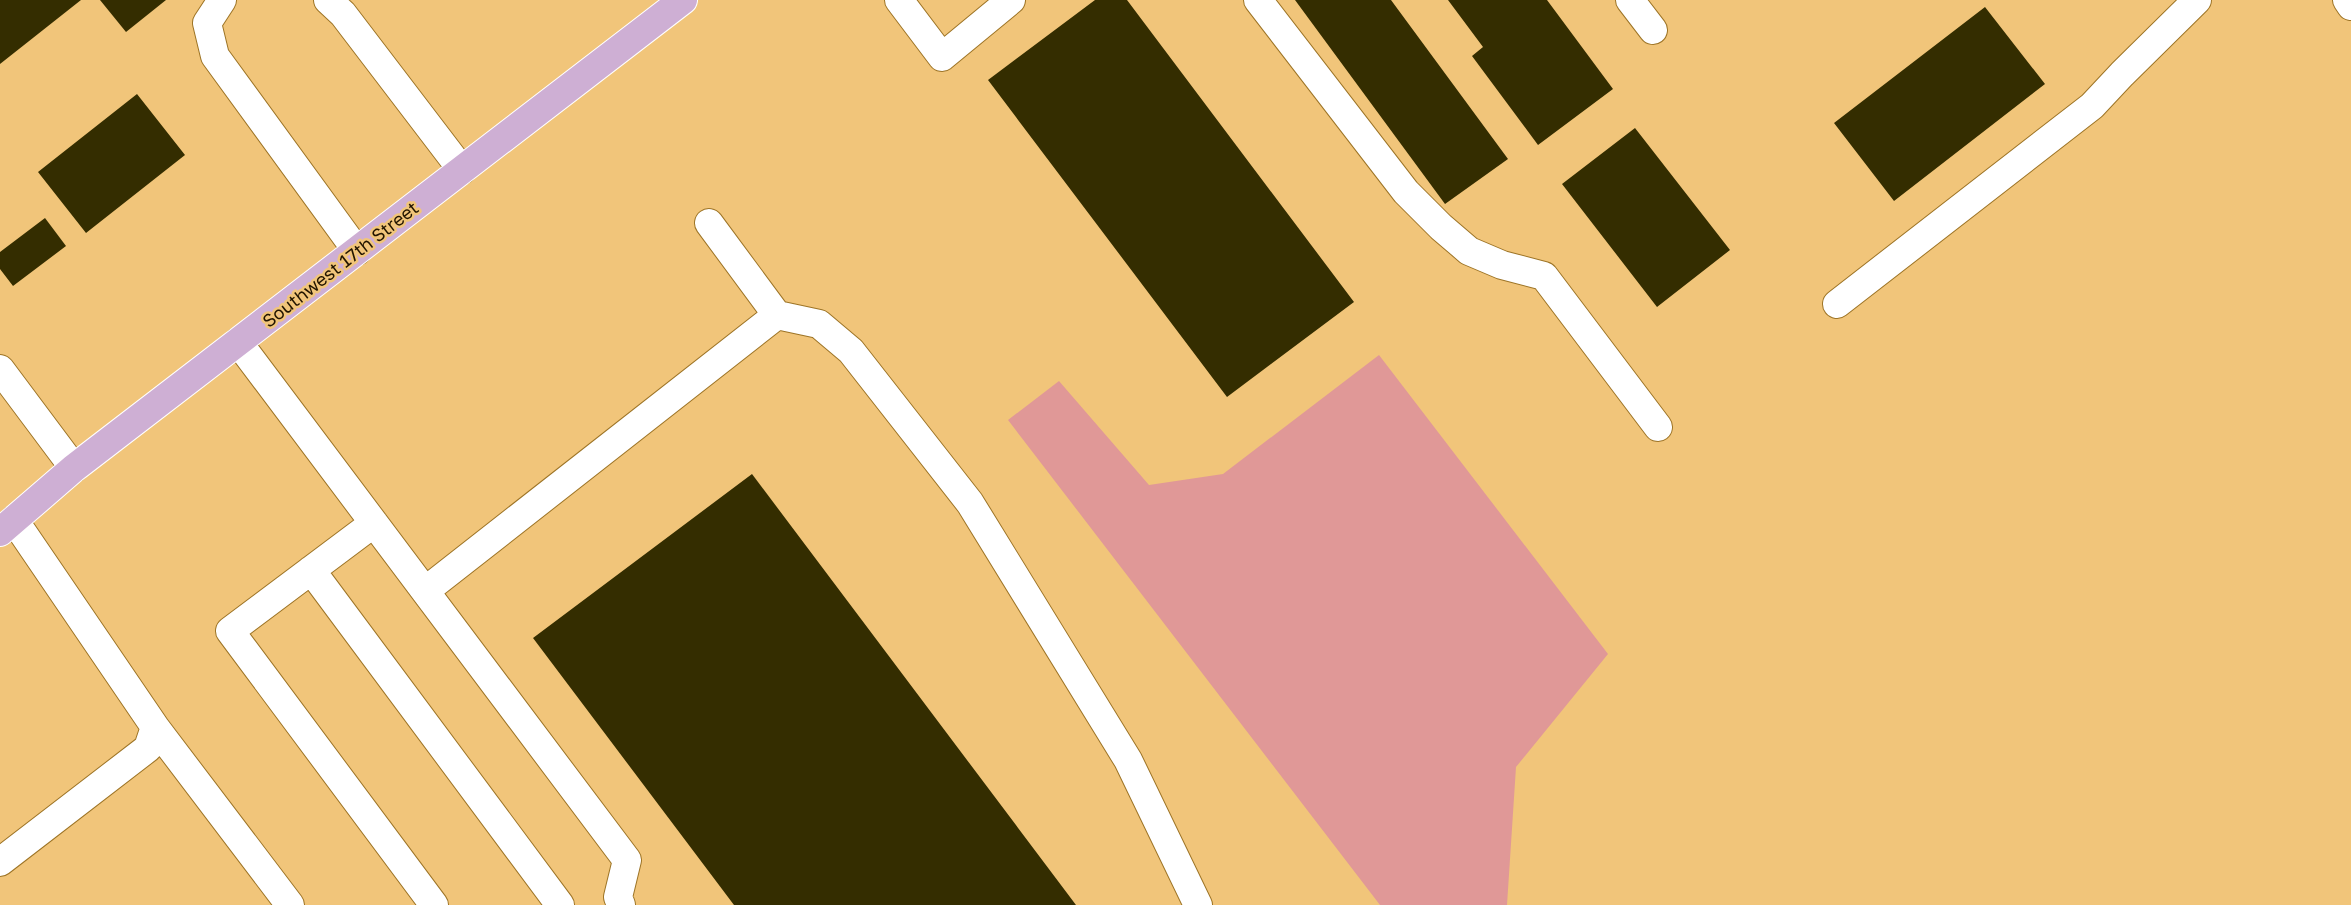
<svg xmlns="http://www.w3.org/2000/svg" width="2351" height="905" viewBox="0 0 2351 905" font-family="'Golos Text',sans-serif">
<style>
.green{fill:#e09897}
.building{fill:#342d00}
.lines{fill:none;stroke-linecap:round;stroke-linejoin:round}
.minor-casing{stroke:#9d7426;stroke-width:30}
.major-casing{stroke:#fff;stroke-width:30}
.minor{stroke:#fff;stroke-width:28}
.major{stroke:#ceafd4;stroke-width:28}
.labels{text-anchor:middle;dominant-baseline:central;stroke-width:5;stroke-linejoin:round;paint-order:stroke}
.street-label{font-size:18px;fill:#221500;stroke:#f1c57a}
</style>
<rect width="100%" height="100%" fill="#f1c57a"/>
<!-- green -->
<path class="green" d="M1379,355L1608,654L1516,767L1507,905H1380L1008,420L1059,381L1149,485L1223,474Z"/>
<!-- building -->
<path class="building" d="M0,0H81L0,64Z
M100,0H166L126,32Z
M1095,0H1127L1354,302L1227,397L988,80Z
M1295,0H1391L1508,159L1445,204Z
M1448,0H1547L1613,89L1538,145L1472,56L1483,47Z
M1985,7L2045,84L1894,201L1834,123Z
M137,94L185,155L86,233L38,172Z
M1635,128L1730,250L1657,307L1562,184Z
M45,218L66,246L13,286L0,269V252Z
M752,474L1076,905H734L533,638Z"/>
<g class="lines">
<defs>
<path id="minor" d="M222,0L207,23L215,56L357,251
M328,0L343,14L462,170
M899,0L942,57L1011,0
M1258,0L1406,192L1441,227L1469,251L1502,265L1544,276L1658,427
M1630,0L1653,30
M2347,0L2351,6
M1837,304L2092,106L2122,74L2197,0
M777,315L819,324L851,351L970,503L1128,760L1198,905
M238,342L627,860L618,897L621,905
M0,369L74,468
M374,523L230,631L434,905
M311,570L560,905
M425,591L777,315L709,223
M155,727L290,905
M0,862L148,748L155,727L14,520"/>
<path id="major" d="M0,532L74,468L683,0"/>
</defs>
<!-- minor casing -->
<use href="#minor" class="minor-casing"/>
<!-- major casing -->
<use href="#major" class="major-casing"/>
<!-- minor -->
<use href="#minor" class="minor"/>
<!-- major -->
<use href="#major" class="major"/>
</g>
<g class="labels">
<!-- street labels -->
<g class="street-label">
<text transform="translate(340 264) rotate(-38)">Southwest 17th Street</text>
</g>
</g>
</svg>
